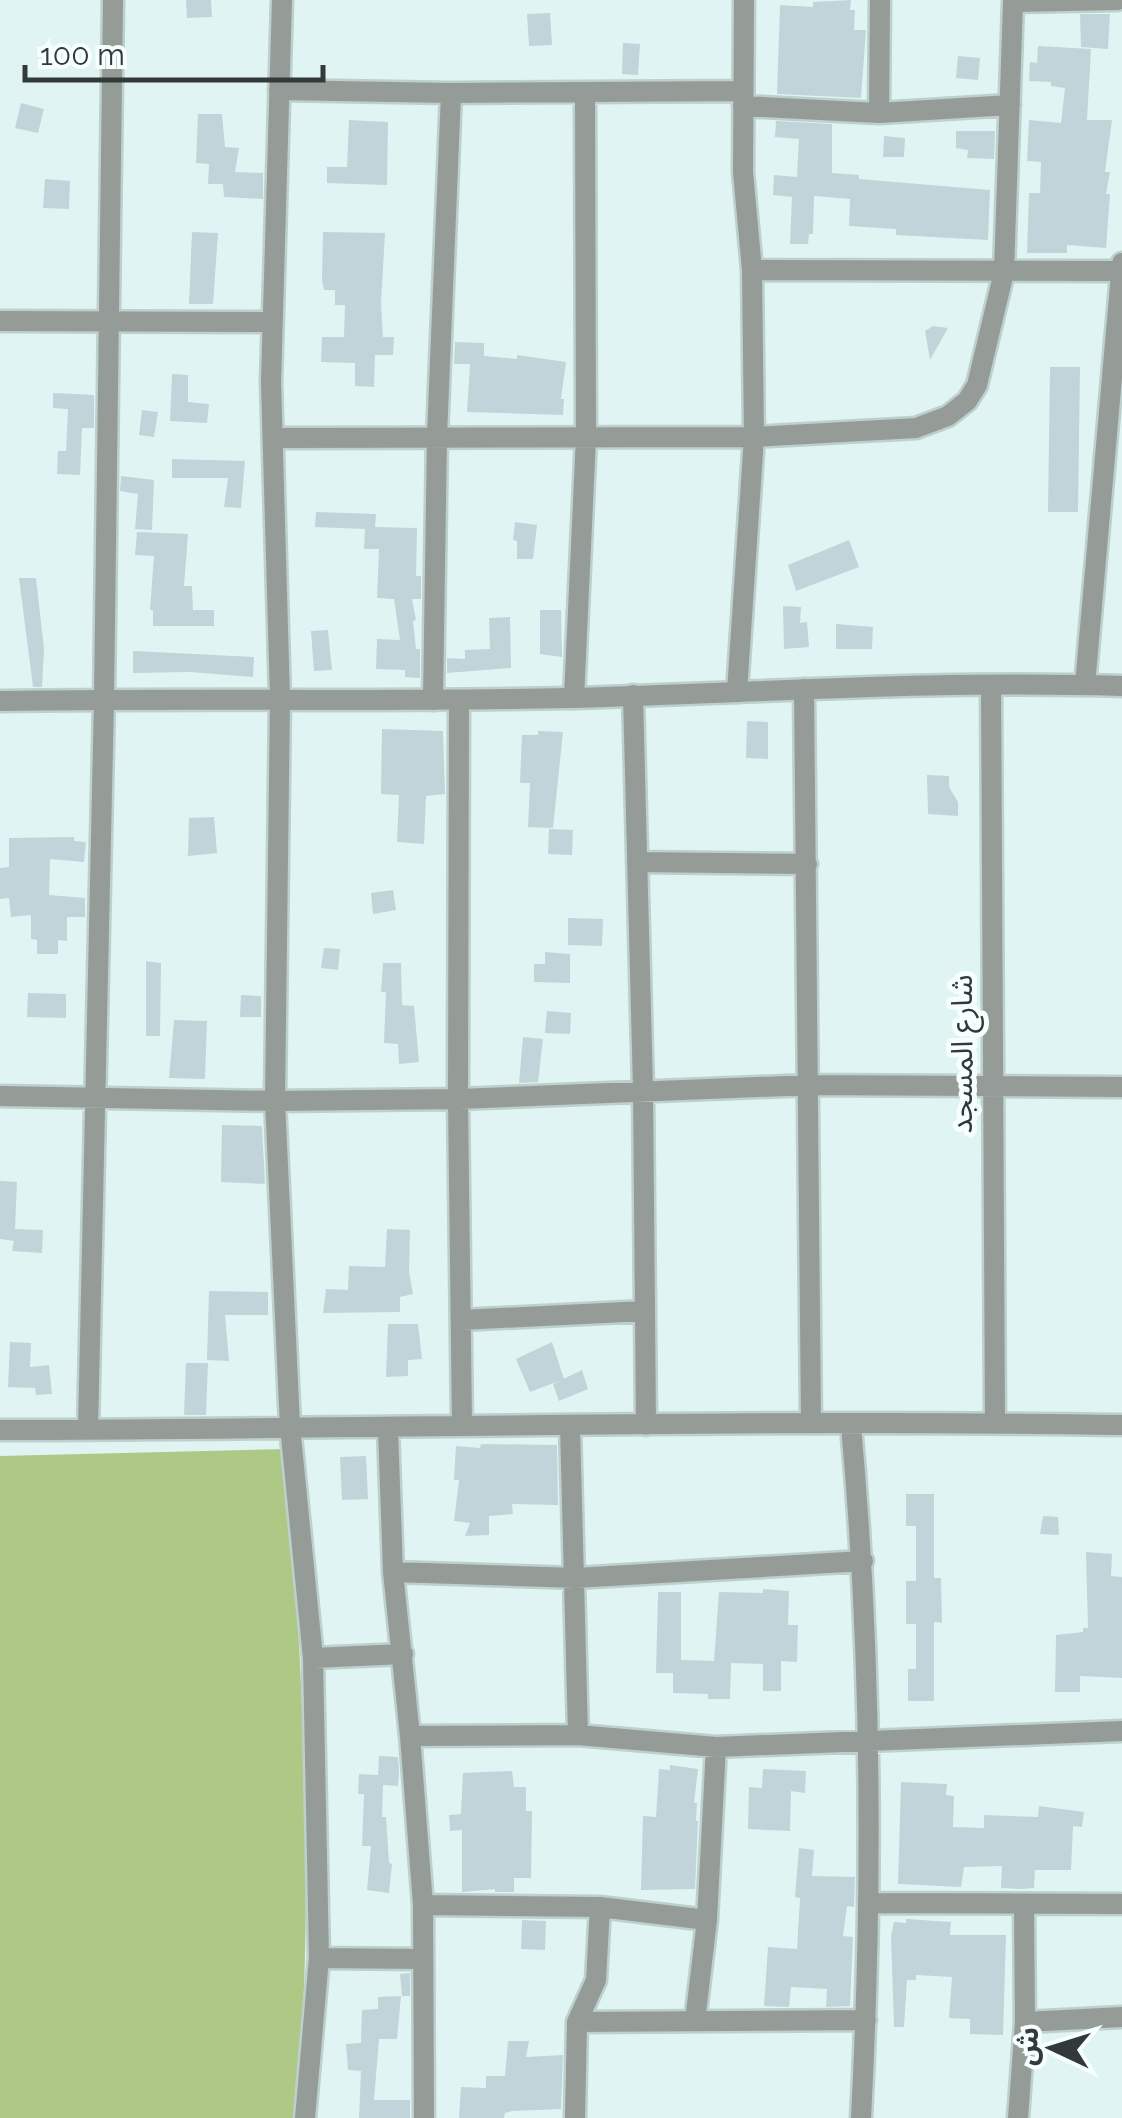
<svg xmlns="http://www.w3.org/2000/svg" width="1122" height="2118" viewBox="0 0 1122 2118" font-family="Raleway,'Noto Sans Arabic',sans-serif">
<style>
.green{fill:#aec886}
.building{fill:#c1d4da}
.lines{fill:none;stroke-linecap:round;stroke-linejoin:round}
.minor-casing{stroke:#bdd0ce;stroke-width:25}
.tertiary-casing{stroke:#bdd0ce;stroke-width:25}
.minor{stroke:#959c98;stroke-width:20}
.tertiary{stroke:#959c98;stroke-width:20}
.labels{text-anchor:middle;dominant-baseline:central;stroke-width:10;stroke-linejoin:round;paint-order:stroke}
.street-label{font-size:30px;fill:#323a39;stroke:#f7fffe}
</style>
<rect width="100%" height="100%" fill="#e0f5f3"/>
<!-- green -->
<path class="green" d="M287,1449C302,1672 316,1895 296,2118H0V1456Z"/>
<!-- building -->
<path class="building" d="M186,0H211L212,17L187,18Z
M851,0L850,10H855L854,30H866L861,98L777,94L780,5L813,7V2Z
M550,13L552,45L529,46L527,14Z
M1080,14H1110L1108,49L1081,47Z
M623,43L640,44L638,75L622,74Z
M1038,46L1091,49L1087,120H1112L1105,172H1110L1106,194H1110L1106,248L1067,245V253H1027L1029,193H1040L1041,162L1027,161L1029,120L1061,123L1065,88L1051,86V82L1029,81L1030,62L1037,63Z
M958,56L980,58L978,80L956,78Z
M21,103L44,109L38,133L15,128Z
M198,114H222L225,147L239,148L235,172L263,173V199L224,197L223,184H208L209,164L196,163Z
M349,120L388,122L387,185L327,183V167H347Z
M776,121L832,124V173L859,175V179L990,190L988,240L896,235V229L849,226L850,199L814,196L813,234H809L808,244H790L792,197L773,195L774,175L797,177L799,139L775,137Z
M956,131H995L994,159L967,158L968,150L956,148Z
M884,136L905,138L904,157H883Z
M45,179L70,181L69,209L43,208Z
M192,232L218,233L213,304H189Z
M323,232L385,233L381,304L383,337H394L393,355H375L374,387L355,386V363L321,362L322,337H344L345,305H335V290H324L322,280Z
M933,326L948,328L930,360L925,331Z
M455,342L484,343V356L517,359V355L566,362L561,399H564L563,415L467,412L470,364H454Z
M1050,367H1080L1078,512H1048Z
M172,374L188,375V402L209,404L207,423L170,421Z
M53,393L94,395V428H82L80,475L57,474L58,451H66L68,409L53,408Z
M142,410L158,412L154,437L139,435Z
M172,459L245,461L241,508L224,507L228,478H172Z
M121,476L154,480L152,530L135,529L138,494L120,491Z
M316,512L376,514L375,527L417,528L416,576H421V599H412L416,620L413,621L416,649H420V678L405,677V670L376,669L377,639L400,640L394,599L377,598L379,549H364L365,529L315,527Z
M515,522L537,525L533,559H517V541L513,540Z
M137,532L188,534L184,586H192L193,610H214V626H153V610H150L154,556L135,555Z
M849,540L859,567L796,591L788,565Z
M19,578H36L44,649L42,687H33Z
M783,606L801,607L800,623L807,622L809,647L784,649Z
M540,610H561L562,657L540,654Z
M510,617L511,668L447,673V658L465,659V650L490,649L489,618Z
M836,624L873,627L872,649H836Z
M328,630L332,670L314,671L311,631Z
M133,651L254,657L253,677L190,672L133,673Z
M747,721L768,722V759L746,758Z
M382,729L443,731L445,794L426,796L424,844L397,842L399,795L381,794Z
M538,731L563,732L553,828L528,827L530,783H520L522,735H538Z
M927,775L949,776V787L958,802V816L928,814Z
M214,817L217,853L188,856L189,818Z
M549,829L573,830L572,855L548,854Z
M74,837V841L86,842L84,862L50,859L49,895L85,898V917H67V941L58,940V954H37V940L31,939V915L11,917L9,898L0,899V868L9,867V838Z
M393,890L396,910L373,914L371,893Z
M568,918L603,919L602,946L568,945Z
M324,948L340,949L338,970L321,968Z
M545,952L570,954V983L534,982V964H545Z
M146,961L161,963L160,1036H146Z
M383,963H401L402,1005L414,1006L419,1062L399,1064L398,1044L384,1043L386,992H381Z
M28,993L66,994V1018L27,1017Z
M241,995L261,996V1017H240Z
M547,1011L571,1013L570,1034L545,1033Z
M174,1020L207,1021L205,1079L169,1078Z
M523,1037L543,1039L538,1082L519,1083Z
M222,1125L262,1126L265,1184L221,1182Z
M0,1181L17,1182L15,1229L43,1230L42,1253L12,1251L14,1241L0,1239Z
M387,1229L410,1230L409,1272L413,1294L400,1297V1312L323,1313L326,1289L348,1290L349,1266L385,1267Z
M209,1291L268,1292V1315H225L229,1361L207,1360Z
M388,1324H418L422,1359L408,1360V1376L386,1377Z
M10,1342L31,1343L30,1367L49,1365L52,1394L36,1395L35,1388L8,1387Z
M552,1342L564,1379L530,1392L516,1359Z
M186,1363H208L206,1415H184Z
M582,1370L588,1389L559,1401L553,1384Z
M481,1444L557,1445L558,1505L512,1504L513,1514L489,1516V1535L465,1536L470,1523L454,1521L459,1480H454L456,1446L480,1448Z
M366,1456L368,1499L342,1500L340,1457Z
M906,1494H934V1578H941L942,1623L934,1622V1701H908V1669H916V1624H906V1581H916V1526H906Z
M1043,1516L1058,1517L1059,1535L1040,1534Z
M1086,1552L1112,1554L1111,1576L1122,1577V1678L1080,1676V1692H1055L1056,1635L1083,1632V1628H1088Z
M763,1589L789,1591L788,1625H798L797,1662L781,1661V1691H763V1664L731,1663L730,1699H708V1694L673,1693V1673H656L658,1592H681V1660L714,1661L719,1592L763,1593Z
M379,1756L398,1757L399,1772L398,1786L383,1785L382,1817H386L389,1863L392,1864L389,1893L367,1890L371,1846H362L364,1794H358L359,1774L378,1775Z
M670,1765L698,1769L694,1803H697L696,1821H698L695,1889L641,1890L643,1816L656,1817L659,1769L670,1770Z
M763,1769L806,1771L805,1793L791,1791L790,1831L748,1829L749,1787L762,1788Z
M512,1771L514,1787H526V1811H532L531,1878H514V1892H495V1889L462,1892V1830L450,1831L449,1815L461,1814L463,1773Z
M901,1782L947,1784L946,1795L954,1796L953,1827L984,1828V1815L1038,1817L1039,1806L1084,1812L1082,1827L1073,1826L1071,1870H1035L1034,1888L1022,1889L1001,1888L1002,1866L964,1867L961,1887L898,1884Z
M799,1848L814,1850L812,1876L855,1877L854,1907L847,1906L843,1936L853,1937L850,2006L826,2007L827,1989L791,1987L789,2007L764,2006L768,1947L797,1949L800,1898L795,1897Z
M906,1919L951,1922L950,1935H1006L1003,2035L970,2034V2019L949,2018L952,1977L916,1975V1980H907L904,2027H894L891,1936L894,1922L906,1923Z
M522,1920L546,1921L545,1950L521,1949Z
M410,1973V1996H402L400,1974Z
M401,1996L397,2039H379L374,2100H410V2118H359L361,2071L348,2070L346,2044L361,2043L362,2010L378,2009V1997Z
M508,2041H529L526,2057L563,2055L561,2109L512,2111L505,2113L504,2118H459L461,2087L486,2088V2076H505Z"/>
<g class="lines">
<defs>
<path id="minor" d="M282,0L271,382L280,698L275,1101L290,1426L313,1658L319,1958L305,2118
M279,90L451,93L742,91
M743,106L879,113L1010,105
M879,113L880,0
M752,270L1122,271
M0,321L272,322
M273,438L754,437L916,428L948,416L967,401L977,385L1004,272L1013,2L1117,0
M991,685L995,1423
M1085,685L1122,263
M804,689L811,1423
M737,692L754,437L752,270L743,172L744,0
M633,695L643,1089L646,1425
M574,698L586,437L585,92
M433,700L437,436L451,93
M459,700L458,1099L462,1426
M637,862L807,864
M0,1096L275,1101L458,1099L810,1085L1122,1087
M461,1320L645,1311
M570,1426L578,1735
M851,1426C872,1656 873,1887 861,2118
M388,1429L393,1572L410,1736L423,1905L424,2118
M0,1430C374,1429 748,1419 1122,1425
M88,1430L104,700L113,0
M393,1572L576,1578L863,1561
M313,1658L403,1654
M410,1736L578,1735L716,1747L1122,1731
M868,1903L1122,1904
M423,1905L600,1907L707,1920
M319,1958L423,1959
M695,2021L707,1920L716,1747
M577,2022L866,2020
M1025,2022L1122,2017
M575,2118L577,2022L596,1980L600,1907
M1018,2118L1025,2022L1024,1905"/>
<path id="tertiary" d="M0,701C190,698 379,702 569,698C753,693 938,680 1122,686"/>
</defs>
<!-- minor casing -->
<use href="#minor" class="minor-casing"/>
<!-- tertiary casing -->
<use href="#tertiary" class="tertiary-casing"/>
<!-- minor -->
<use href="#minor" class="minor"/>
<!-- tertiary -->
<use href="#tertiary" class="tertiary"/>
</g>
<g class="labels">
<!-- street labels -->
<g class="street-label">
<text transform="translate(961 1054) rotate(-90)">شارع المسجد</text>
</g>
</g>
<!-- north arrow -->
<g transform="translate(1052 2048) rotate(274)" stroke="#f7fffe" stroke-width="8" paint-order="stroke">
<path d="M0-8L18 38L0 25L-18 38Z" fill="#323a39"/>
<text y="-15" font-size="28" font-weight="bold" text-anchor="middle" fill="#323a39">ش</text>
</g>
<!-- scale -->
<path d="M25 65v15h298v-15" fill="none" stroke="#323a39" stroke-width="5"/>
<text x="40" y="65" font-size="30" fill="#323a39" stroke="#f7fffe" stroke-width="8" paint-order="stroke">100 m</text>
</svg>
